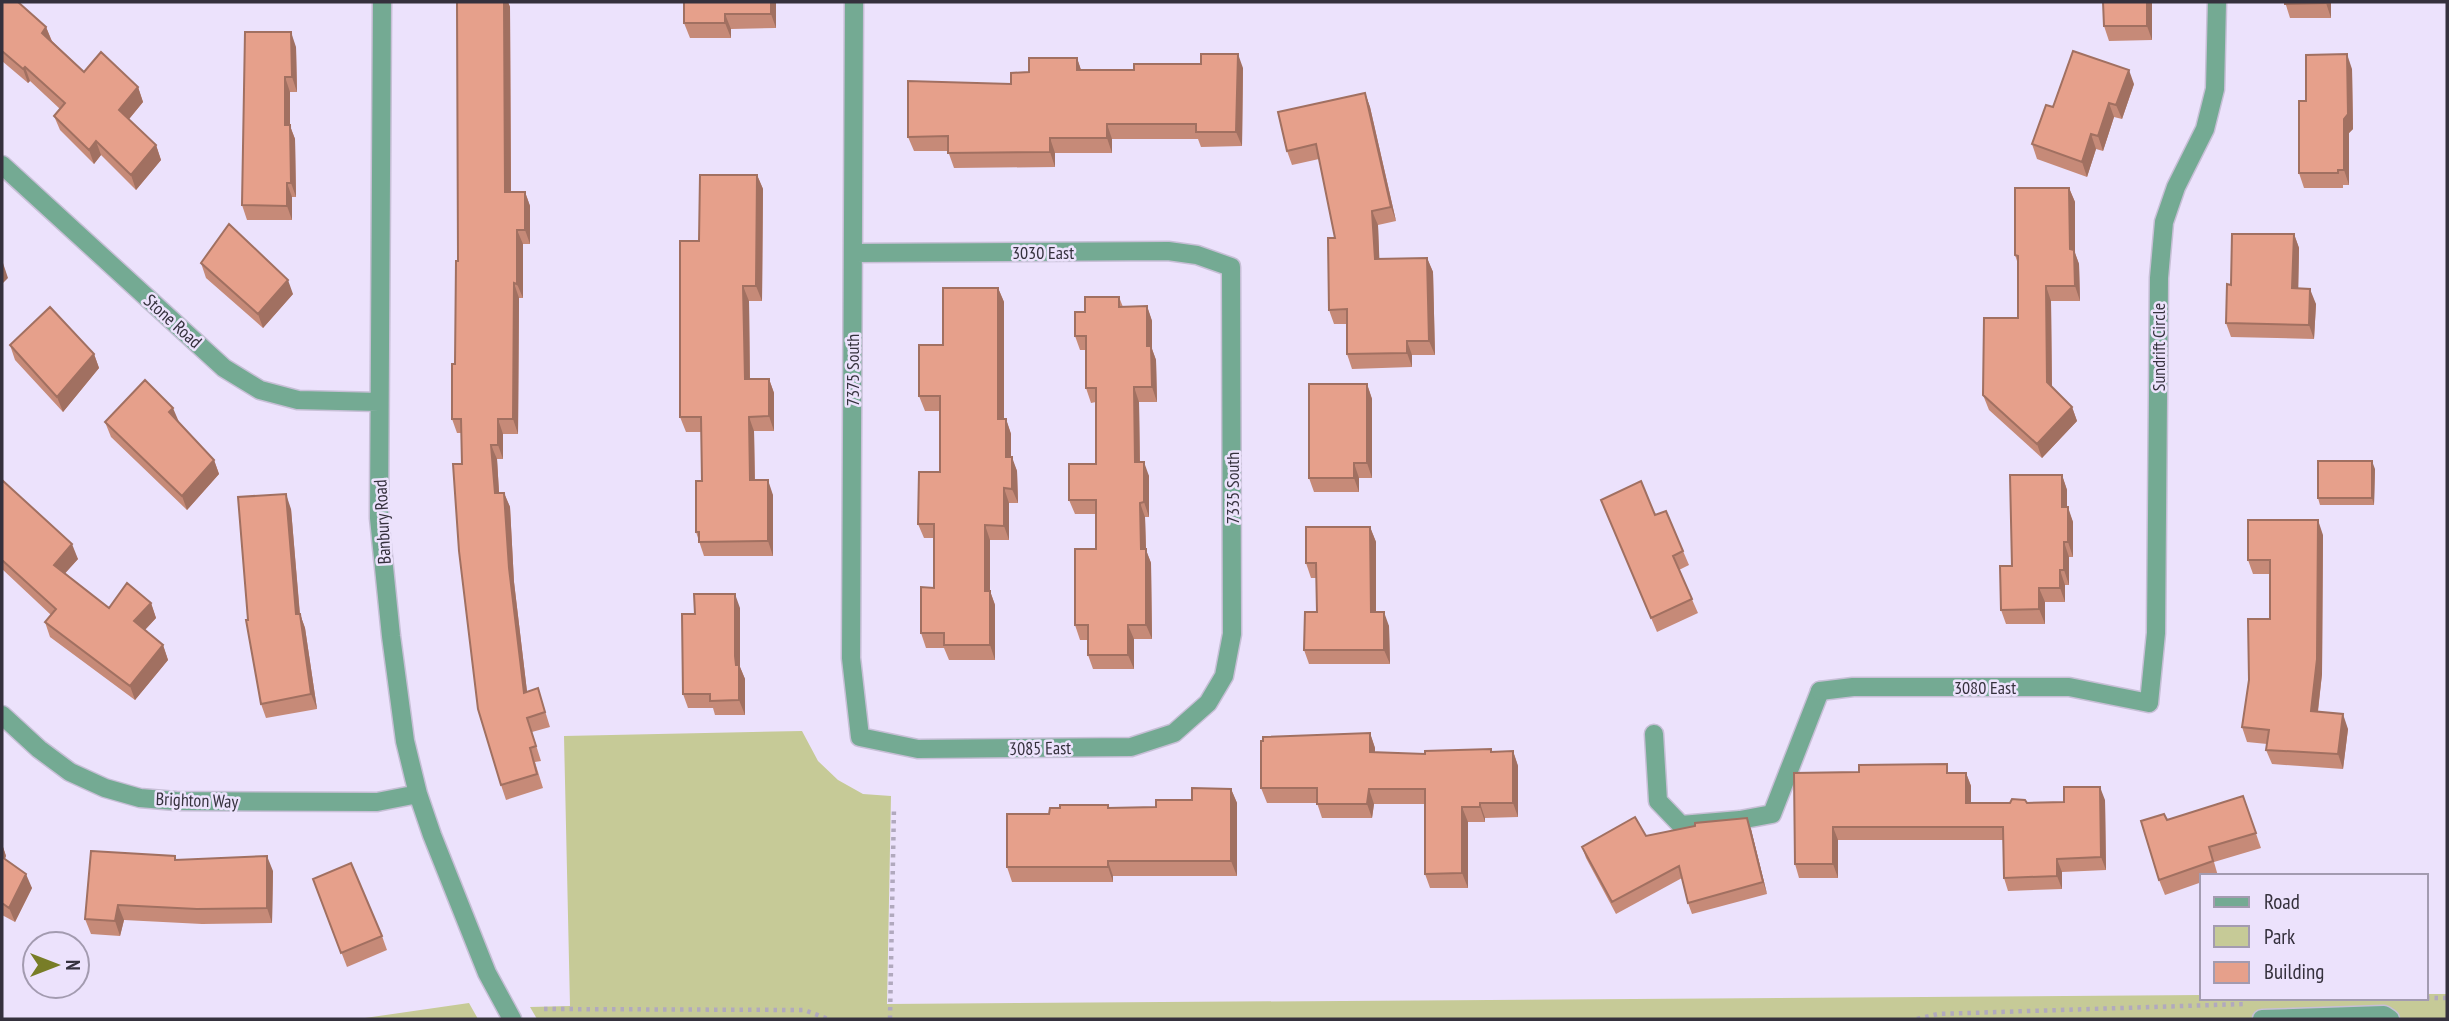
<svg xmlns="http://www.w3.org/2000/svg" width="2449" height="1021" viewBox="0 0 2449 1021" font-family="'PT Sans Narrow',sans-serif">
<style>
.green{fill:#c6ca97}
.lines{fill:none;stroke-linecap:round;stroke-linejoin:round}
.lane-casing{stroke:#c7bfd6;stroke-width:21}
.street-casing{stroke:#c7bfd6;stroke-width:21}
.path{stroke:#b1a9be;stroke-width:4.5;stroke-dasharray:3.5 5;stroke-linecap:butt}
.lane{stroke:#74aa93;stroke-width:18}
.street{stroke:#74aa93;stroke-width:18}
.wall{fill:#c68a78}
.shaded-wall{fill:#a17061}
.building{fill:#e6a08b;stroke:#a17061;stroke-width:2}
.labels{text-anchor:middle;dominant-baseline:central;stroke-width:5;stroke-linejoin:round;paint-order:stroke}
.street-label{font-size:18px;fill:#35313d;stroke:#ece2fc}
</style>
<rect width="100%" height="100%" fill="#ece2fc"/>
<!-- green -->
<path class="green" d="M802,731L818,761L838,780L863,794L891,796L887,1004L2202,995V998H2426V994H2447V1019H537L530,1007L570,1006L564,736Z
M469,1003L478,1019H358Z"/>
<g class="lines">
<defs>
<path id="lane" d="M1654,734L1658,801L1681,825L1740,820L1772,814L1820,691
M2262,1019L2384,1015L2390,1019"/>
<path id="street" d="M382,2L379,518L391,636L405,741L418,794L432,835L487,973L512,1019
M2,165L224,368L260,390L298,400L379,402
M853,253L1168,251L1197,255L1231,267L1232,634L1224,676L1208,703L1174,733L1131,747L918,749L860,737L851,658L854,2
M1820,691L1853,687H2069L2149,703L2156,633L2159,278L2164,222L2176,187L2205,129L2215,89L2217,2
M2,715L39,749L70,772L105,788L140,798L176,801L377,802L418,794"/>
</defs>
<!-- lane casing -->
<use href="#lane" class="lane-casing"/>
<!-- street casing -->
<use href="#street" class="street-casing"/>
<!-- path -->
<path class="path" d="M2403,998H2423
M2426,998H2447
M544,1009L804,1010L828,1019
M890,1019L894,807
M1917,1019L1938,1014L2244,1004"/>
<!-- lane -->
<use href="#lane" class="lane"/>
<!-- street -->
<use href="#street" class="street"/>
</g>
<!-- wall -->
<path class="wall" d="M2,2L46,27L52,41L84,72L138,87L143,102L129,119L156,145L161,160L136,190L101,155L94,164L60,130L54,116L60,109L30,81L28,83L2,61Z
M457,2H508L510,7L511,192H525L530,206V244H523V298H519L518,434H503V459H497L499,493H504L510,507L514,582L527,692L538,688L550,727L532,732L541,761L535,762L543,788L506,800L501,785L462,464L461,433H457L452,419L455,364L458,261Z
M684,2H776V28L731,29V38H690L684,23Z
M2152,2V40L2109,41L2104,26Z
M2285,2H2331V18H2290Z
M245,32L296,47L297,92H290V126L295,139L296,197H292V220H247L242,205Z
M1077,58L1081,70L1243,68L1242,146L1201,147L1198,139H1112V153H1055V167L954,168L948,151H914L908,137L1011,84L1029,72Z
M2352,69L2353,129L2349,133V185H2343V188H2304L2299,173L2306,101Z
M2134,84L2122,119L2114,117L2103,151L2096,149L2087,177L2037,159L2032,144L2053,107Z
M1365,93L1370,107L1396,221L1378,225L1379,259L1427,258L1433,272L1435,355H1412V367L1352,369L1347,354V324H1334L1329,310L1335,238L1319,159L1292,165L1287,151Z
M757,175L763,189L762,301H749L750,379H769L774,393V431H754L755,480L773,495V556H704L696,532L702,481L701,432H686L680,417Z
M2069,188L2075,202V253L2079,264L2080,301H2051L2052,387L2072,407L2077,421L2042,458L1989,410L1983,395L2018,318V264L2015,255Z
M2294,234L2299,248L2298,289L2316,304L2314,339L2231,337L2226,323L2231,285Z
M201,263L293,294L263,328L206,278Z
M998,288L1004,302V419H1006L1011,434V457L1017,471L1018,503H1009V540H990V591L995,605V660H949L944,648H926L921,633L934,588V538H924L918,524L940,472V411H925L919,396L943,345Z
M1119,297L1123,307L1147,306L1152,321V349L1156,360L1157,402H1139L1140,462L1149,476V517H1145L1146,550L1151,563L1152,639H1134V669H1093L1088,655V640H1080L1075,625L1096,549V514H1075L1069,500L1096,464V402L1091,403L1086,388V350H1080L1075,336L1085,312Z
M10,345L94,354L99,368L63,412L15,360Z
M1367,384L1372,399V478H1359V492H1314L1309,478Z
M105,422H179L214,460L219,474L187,510L111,437Z
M2375,469L2374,505H2320L2318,498Z
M2062,475L2067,490V507L2073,522V557H2069V585H2065V602H2045V624H2006L2001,610L2012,566Z
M2,480L78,559L65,573L109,608L151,603L156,618L145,630L163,645L168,660L135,700L50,637L45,622L51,615L2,569Z
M1601,500L1655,515L1683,551L1689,565L1679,570L1698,613L1657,632Z
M291,509L300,614L305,628L317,709L266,718L261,704L248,620Z
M1370,527L1376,542V612L1389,626L1390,664H1309L1304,650L1317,612L1316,578H1311L1306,563Z
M2323,535L2322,674L2318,712L2348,729L2343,769L2272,764L2266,750L2267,744L2247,742L2242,727L2249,680L2270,619V574H2253L2248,560Z
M740,608V667L745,679V715H715L713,708H688L683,694L695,614Z
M1370,733L1375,748V752L1425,754L1513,751L1518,766V817L1485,818V822H1468V888H1430L1425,874V804H1374L1372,818H1322L1317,803H1267L1261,788Z
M1794,773H1966L1971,786V803L2064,802L2105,800L2106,870L2062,872V889L2008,891L2004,878L2003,840H1838V878H1799L1795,864Z
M1231,789L1237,803V876H1113V882H1012L1007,867L1049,814L1060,808L1108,805L1109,808L1156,807L1192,800Z
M2243,796L2261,848L2214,862L2218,876H2202V882L2165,895L2159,880L2167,820Z
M1751,829L1767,894L1692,914L1688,903L1682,878L1616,914L1586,858L1582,847L1646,836Z
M2,844L6,856L5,859L32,888L15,922L2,915Z
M177,860L273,871L272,923L202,924L124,920L120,936L91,934L85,919Z
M313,879L382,936L387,950L347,967Z"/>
<!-- shaded-wall -->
<path class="shaded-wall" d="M504,2H508L510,7L511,206L505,192Z
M771,2H776V28L771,14Z
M2147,2H2152V40L2147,26Z
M2326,2H2331V18L2326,3Z
M725,14L731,29V38L725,23Z
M46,27L52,42L42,33Z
M291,32L296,47L297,92L292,77Z
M1238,54L1243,68L1242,146L1236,132Z
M2347,54L2352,69L2353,129L2349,133V185L2344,170V119Z
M1077,58L1082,73L1077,70Z
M25,67L30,81L28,83L23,69Z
M2129,70L2134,84L2122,119L2116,105Z
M285,77L290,92V126L295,139L296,197L291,183L285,125Z
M138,87L143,102L125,124L119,110Z
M1365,93L1370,107L1396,221L1391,207Z
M2109,103L2114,117L2103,151L2098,136Z
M1107,124L1112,139V153L1107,138Z
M2091,134L2096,149L2087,177L2082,162Z
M1050,138L1055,153V167L1050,152Z
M96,141L101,155L94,164L89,150Z
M156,145L161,160L136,190L131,175Z
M757,175L763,189L762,301L756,286Z
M287,183L292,197V220L287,206Z
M2069,188L2075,202V253L2079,264L2080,301L2075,286L2070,249Z
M525,192L530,206V244L525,230Z
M1372,211L1378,225L1380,274L1375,259Z
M517,230L523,244V298L517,284Z
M2294,234L2299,248L2298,303L2292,288Z
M1427,258L1433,272L1435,355L1429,341Z
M3,263L8,278L2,284V264Z
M288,280L293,294L263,328L258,314Z
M514,283L519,298L518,434L513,419Z
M743,286L749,301L750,393L745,379Z
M2046,286L2051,301L2052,397L2047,382Z
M998,288L1004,302V434L998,419Z
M2310,289L2316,304L2314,339L2309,325Z
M1147,306L1152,321V349L1156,360L1157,402L1152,387L1147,346Z
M1407,341L1412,355V367L1407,353Z
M94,354L99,368L63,412L57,397Z
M769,379L774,393V431L769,416Z
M1367,384L1372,399V478L1367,463Z
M1134,387L1139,402L1140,476L1135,462Z
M2072,407L2077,421L2042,458L2037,444Z
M173,408L179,422L169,412Z
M749,417L754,431L755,495L750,480Z
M498,419L503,434V459L498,445Z
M1006,419L1011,434V472L1006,457Z
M491,445L497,459L500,508L495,493Z
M1012,457L1017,471L1018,503L1012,489Z
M214,460L219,474L187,510L182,496Z
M2372,461L2375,469L2374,505L2372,498Z
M1144,462L1149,476V517L1144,502Z
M1354,463L1359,478V492L1354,478Z
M2062,475L2067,490V522L2062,507Z
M768,480L773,495V556L768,541Z
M1004,488L1009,503V540L1004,526Z
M504,493L510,507L514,582L529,708L524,693L509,568Z
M286,494L291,509L301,629L296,614Z
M1140,503L1145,517L1146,550L1151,563L1152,639L1146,625L1141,549Z
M2068,507L2073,522V557L2068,542Z
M2318,520L2323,535L2322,674L2316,726L2311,711Z
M985,525L990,540V591L995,605V660L990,645L985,591Z
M1370,527L1376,542V626L1371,612Z
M2064,542L2069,557V585L2064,570Z
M72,544L78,559L60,579L54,565Z
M2060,570L2065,585V602L2060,588Z
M2039,588L2045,602V624L2039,609Z
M735,594L740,608V667L745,679V715L739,700L735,656Z
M151,603L156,618L140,635L134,621Z
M1384,612L1389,626L1390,664L1384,650Z
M300,614L305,628L317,709L311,694Z
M1128,625L1134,639V669L1128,655Z
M163,645L168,660L135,700L130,686Z
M2343,714L2348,729L2343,769L2338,754Z
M1370,733L1375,748V767L1370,752Z
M1513,751L1518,766V817L1513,803Z
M1966,773L1971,786V816L1966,803Z
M2100,787L2105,800L2106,870L2101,857Z
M1231,789L1237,803V876L1231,861Z
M1369,789L1374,804L1372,818L1367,804Z
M1480,803L1485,818V822L1480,807Z
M1462,807L1468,822V888L1462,873Z
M1747,818L1751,829L1767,894L1763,882Z
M1833,827L1838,840V878L1833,864Z
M2,844L6,856L2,864Z
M267,856L273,871L272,923L267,908Z
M2057,859L2062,872V889L2057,876Z
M1108,861L1113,876V882L1108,867Z
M26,874L32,888L15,922L9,908Z
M118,905L124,920L120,936L115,921Z"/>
<!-- building -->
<path class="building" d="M2,2H18L46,27L42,33L84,72L101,52L138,87L119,110L156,145L131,175L96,141L89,150L54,116L65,103L25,67L23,69L2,51Z
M457,2H504L505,192H525V230H517V284L514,283L513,419H498V445H491L495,493H504L509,568L524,693L538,688L545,712L527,718L536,746L530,748L537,774L501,785L478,709L459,551L453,464H462L461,419H452V364H455L456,261H458Z
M684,2H771V14H725V23H684Z
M2103,2H2147V26H2104Z
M2285,2H2326V3L2285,4Z
M245,32H291L292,77H285V125H290L291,183H287V206L242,205Z
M2073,51L2129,70L2116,105L2109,103L2098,136L2091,134L2082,162L2032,144L2046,105L2053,107Z
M1201,54H1238L1236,132H1196V124H1107V138H1050V152L948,153V136L908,137V81L1011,84V73L1029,72V58H1077V70H1134V64H1201Z
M2347,54L2348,114L2344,119V170H2338V173H2299V101H2306V55Z
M1365,93L1391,207L1372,211L1375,259L1427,258L1429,341H1407V353L1347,354V309L1329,310L1328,238H1335L1316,144L1287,151L1278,112Z
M700,175H757L756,286H743L745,379H769V416L749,417L750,480H768V541L699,542V532H696V481H702L701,417H680V241H699Z
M2015,188H2069L2070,249L2074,250L2075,286H2046L2047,382L2072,407L2037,444L1983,395L1984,318H2018V256L2015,255Z
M229,224L288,280L258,314L201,263Z
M2232,234H2294L2292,288L2310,289L2309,325L2226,323L2227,284L2231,285Z
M943,288H998V419H1006V457H1012V489L1004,488V526L985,525V591H990V645H944V633H921V587L934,588V524H918L919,472H940V396H919V345H943Z
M1085,297H1119V307L1147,306V346H1151L1152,387H1134L1135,462H1144V502L1140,503L1141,549H1146V625H1128V655H1088V625H1075V549H1096V500H1069V464H1096V388H1086V336H1075V312H1085Z
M50,307L94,354L57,397L10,345Z
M145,380L173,408L169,412L214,460L182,496L105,422Z
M1309,384H1367V463H1354V478H1309Z
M2318,461H2372V498H2318Z
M2010,475H2062V507H2068V542H2064V570H2060V588H2039V609L2001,610L2000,566H2012Z
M2,480L72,544L54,565L109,608L127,583L151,603L134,621L163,645L130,686L45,622L56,609L2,560Z
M1641,481L1655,515L1666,511L1683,551L1673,556L1692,599L1651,618L1601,500Z
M286,494L296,614H300L311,694L261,704L246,620H248L238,497Z
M2248,520H2318L2317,659L2311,711L2343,714L2338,754L2266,750L2269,730L2242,727L2249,680L2248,619H2270V560H2248Z
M1306,527H1370L1371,612H1384V650H1304L1305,612H1317L1316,563H1306Z
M694,594H735V656L736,665H739V700L710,701V694H683L682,614H695Z
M1370,733V752L1425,754V751L1491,749V752L1513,751V803H1480V807H1462V873L1425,874V789H1369L1367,804H1317V788H1261V741H1263V737Z
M1947,764V773H1966V803H2010L2012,799L2025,800L2027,803L2064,802V787H2100L2101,857L2057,859V876L2004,878L2003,827H1833V864H1795L1794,773L1859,772V765Z
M1192,788L1231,789V861H1108V867H1007V814H1049L1050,808H1060V805H1108V808L1156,807V800H1192Z
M2243,796L2256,833L2209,847L2213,861L2159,880L2141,821L2164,814L2167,820Z
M1635,817L1646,836L1695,826V823L1747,818L1763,882L1688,903L1679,866L1612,902L1582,847Z
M91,851L175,856V860L267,856V908L197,909L118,905L115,921L85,919Z
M2,857L26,874L9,908L2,903Z
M351,863L382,936L341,953L313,879Z"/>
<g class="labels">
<!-- street labels -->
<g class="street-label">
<text x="1043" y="252">3030 East</text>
<text transform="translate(173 321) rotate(42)">Stone Road</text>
<text transform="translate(2158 347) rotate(-90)">Sundrift Circle</text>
<text transform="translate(852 370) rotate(-90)">7375 South</text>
<text transform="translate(1232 488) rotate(-90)">7335 South</text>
<text transform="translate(382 522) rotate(-93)">Banbury Road</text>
<text x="1985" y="687">3080 East</text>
<text transform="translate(1040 748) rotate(-1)">3085 East</text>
<text transform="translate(197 800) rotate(2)">Brighton Way</text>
</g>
</g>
<!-- border -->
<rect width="2449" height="1021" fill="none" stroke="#35313d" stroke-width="7"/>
<!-- legend -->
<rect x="2200" y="874" width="228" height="126" fill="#ece2fc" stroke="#a39bb0" stroke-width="2"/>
<rect x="2214" y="897" width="35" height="10" fill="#74aa93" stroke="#a39bb0" stroke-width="2"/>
<text x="2264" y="909" font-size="21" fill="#35313d">Road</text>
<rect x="2214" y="926" width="35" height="21" fill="#c6ca97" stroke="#a39bb0" stroke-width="2"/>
<text x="2264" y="944" font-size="21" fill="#35313d">Park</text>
<rect x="2214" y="962" width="35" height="21" fill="#e6a08b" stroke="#a39bb0" stroke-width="2"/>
<text x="2264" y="979" font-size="21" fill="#35313d">Building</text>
<!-- north arrow -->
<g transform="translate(56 965) rotate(90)"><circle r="33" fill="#ece2fc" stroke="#a39bb0" stroke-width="2"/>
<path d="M0-5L12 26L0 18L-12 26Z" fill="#787d27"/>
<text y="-10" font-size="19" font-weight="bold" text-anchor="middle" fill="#35313d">N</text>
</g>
</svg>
